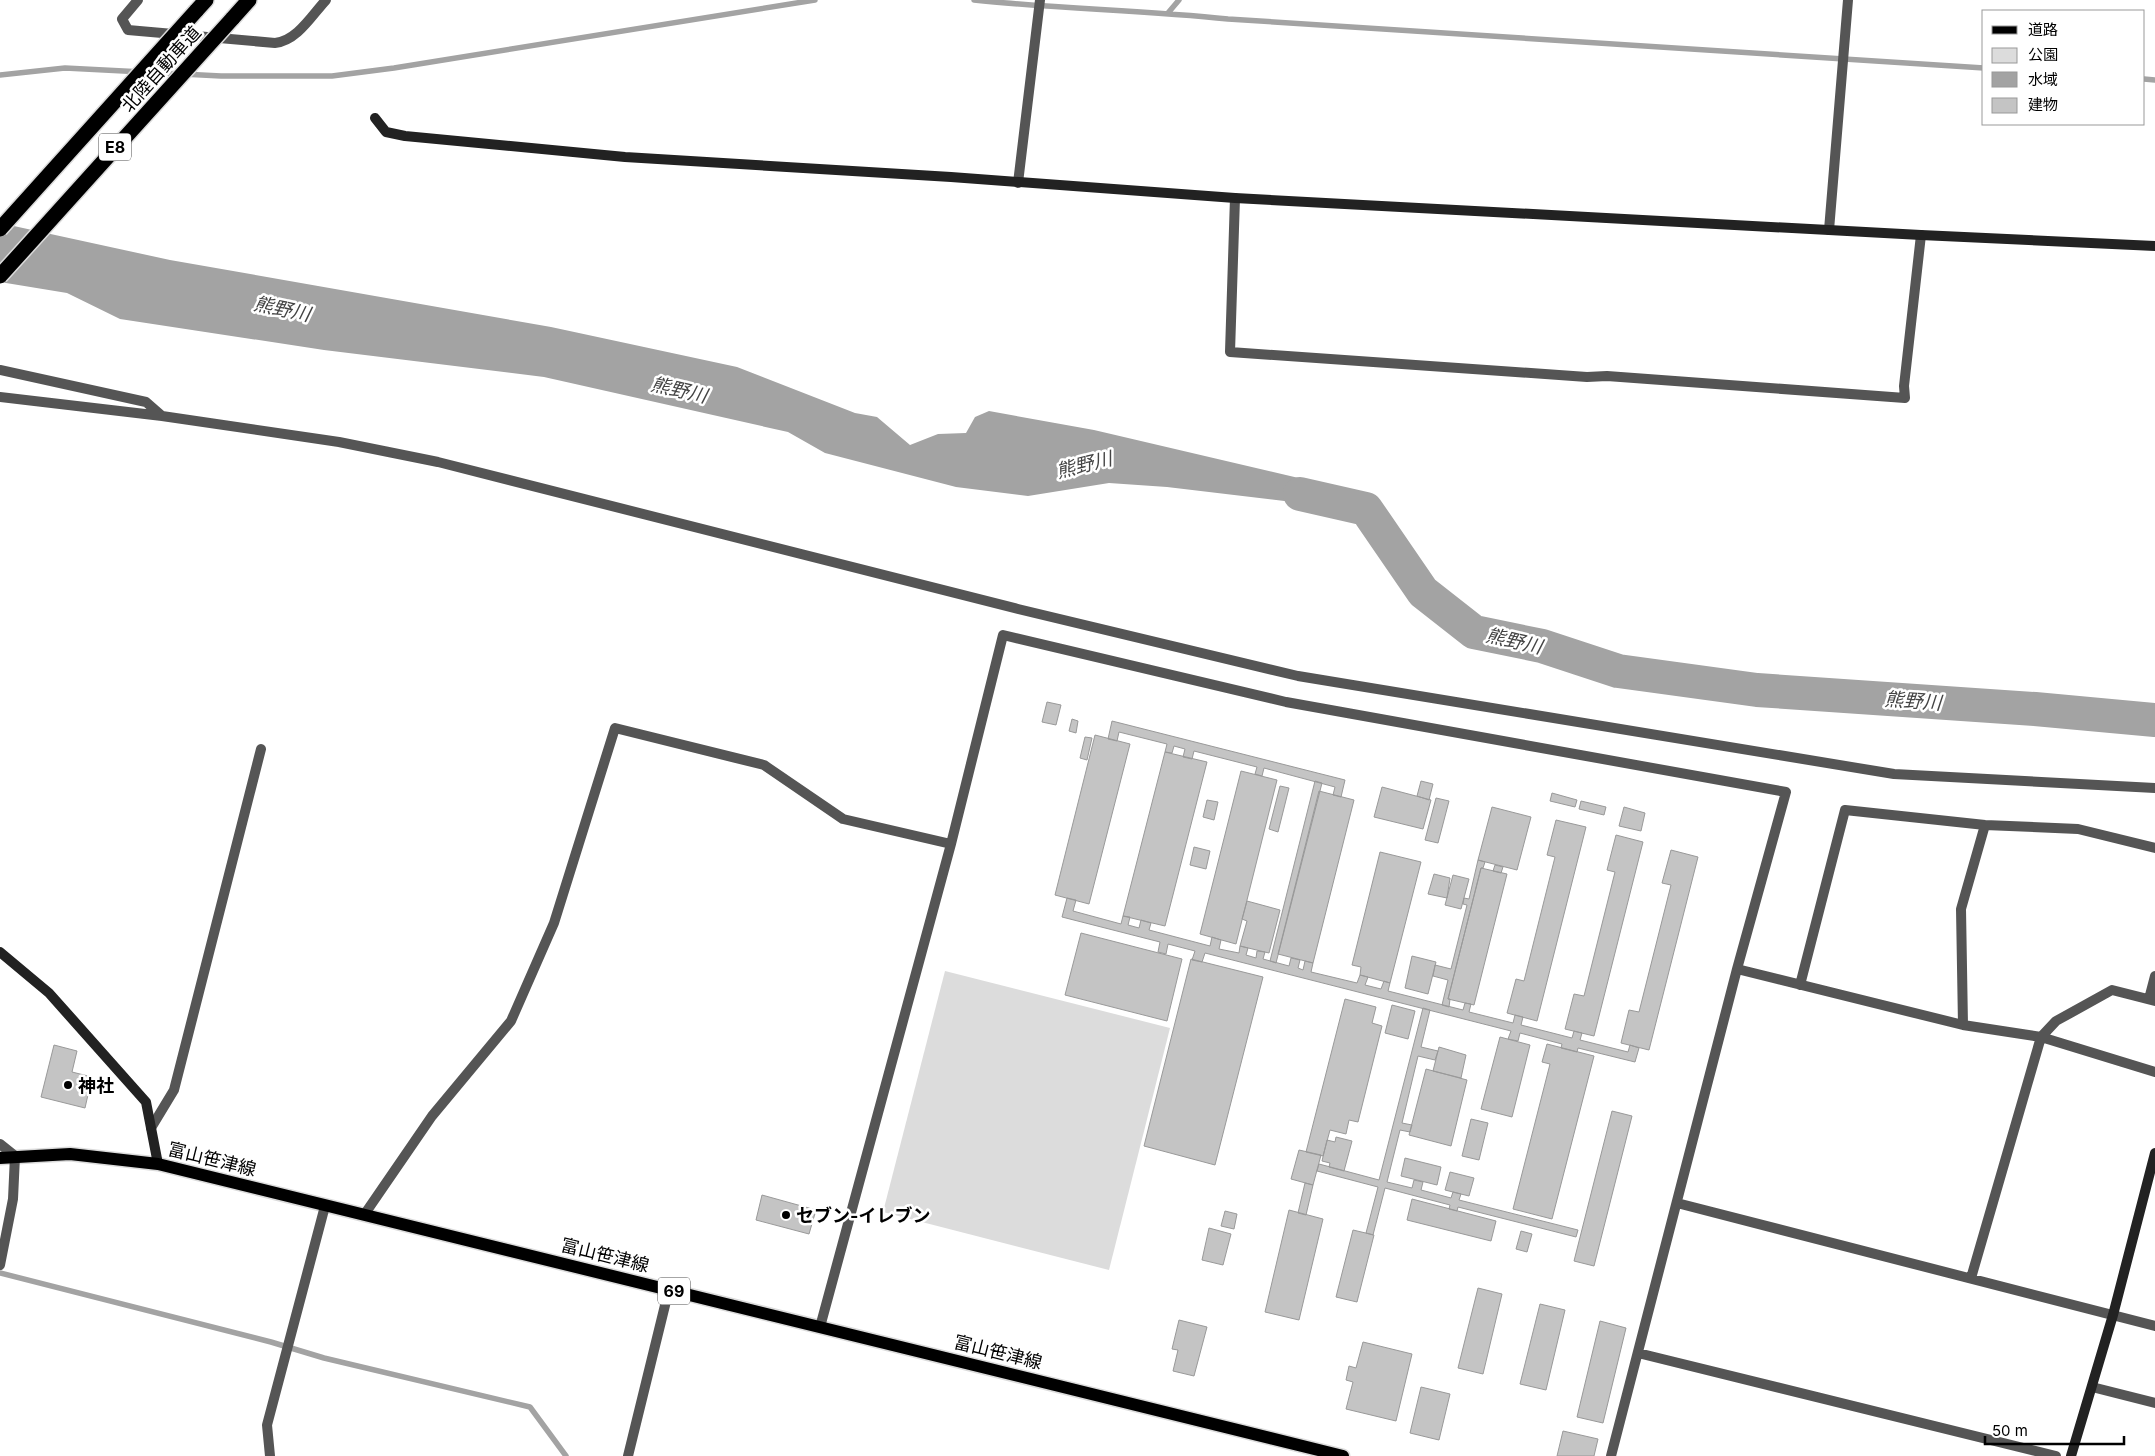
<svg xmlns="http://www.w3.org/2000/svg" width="2155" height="1456" viewBox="0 0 2155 1456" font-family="Inter,'Noto Sans JP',sans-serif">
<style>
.green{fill:#dcdcdc}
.water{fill:#a3a3a3}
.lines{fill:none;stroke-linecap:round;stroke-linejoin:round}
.stream{stroke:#a3a3a3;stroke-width:5.5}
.river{stroke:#a3a3a3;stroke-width:34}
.building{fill:#c4c4c4;stroke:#999}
.primary-casing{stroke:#dbdbdb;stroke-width:15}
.highway-casing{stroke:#dbdbdb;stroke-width:18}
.street{stroke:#555;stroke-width:10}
.secondary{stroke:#222;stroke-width:10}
.primary{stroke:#000;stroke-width:12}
.highway{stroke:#000;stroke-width:15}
.highway-bridge-casing{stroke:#dbdbdb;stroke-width:18;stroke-linecap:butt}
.highway-bridge{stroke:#000;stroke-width:15}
.poi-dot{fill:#000;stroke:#fff;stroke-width:2}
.labels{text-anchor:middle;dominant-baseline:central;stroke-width:5;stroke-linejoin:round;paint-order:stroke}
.shield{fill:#fff;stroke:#4c4c4c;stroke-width:1}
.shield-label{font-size:16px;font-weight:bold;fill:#000}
.street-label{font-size:18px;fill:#000;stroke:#fff}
.poi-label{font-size:18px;font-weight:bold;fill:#000;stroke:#fff;text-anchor:start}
.water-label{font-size:19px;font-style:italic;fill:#444;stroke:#fff}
</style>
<rect width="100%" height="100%" fill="#fff"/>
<!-- green -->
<path class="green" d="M945,971L1170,1028L1109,1270L883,1212Z"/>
<!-- water -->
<path class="water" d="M0,223L170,260L551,327L737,367L855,413L877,417L910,445L938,434L966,433L975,417L989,411L1094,430L1358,492L1342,508L1167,487L1109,483L1028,496L956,487L825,453L788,432L544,377L324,350L120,319L67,293L0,282Z"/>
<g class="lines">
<!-- stream -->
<path class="stream" d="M974,0C1059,9 1144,10 1228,19L1984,68
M1168,13L1179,0
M0,75L65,68L221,76H332L394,68L815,0
M2144,79L2155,80
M0,1273L271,1342L324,1358L530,1407L566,1456"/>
<!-- river -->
<path class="river" d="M1300,494L1366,509L1423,592L1474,632L1542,646L1618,671L1757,690L2035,709L2155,720"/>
</g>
<!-- building -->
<path class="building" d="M1047,702L1061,705L1056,725L1042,722Z
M1072,719L1078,721L1076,733L1069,731Z
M1112,721L1345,780L1341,797L1333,795L1335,787L1264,768L1262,776L1255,774L1257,767L1194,751L1192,759L1183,757L1185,749L1174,746L1172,753L1165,752L1167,744L1119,732L1117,741L1108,739Z
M1095,735L1130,744L1089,904L1055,895Z
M1085,737L1092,738L1087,760L1080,758Z
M1165,752L1207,762L1165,926L1123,916Z
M1241,771L1277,780L1236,944L1200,934Z
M1315,781L1322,783L1276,963L1270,961Z
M1421,781L1433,784L1429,800L1417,796Z
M1280,786L1289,788L1278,832L1269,829Z
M1382,787L1431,800L1423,829L1374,817Z
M1319,791L1354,800L1313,963L1278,954Z
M1552,793L1577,800L1575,807L1550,801Z
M1436,798L1449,801L1438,843L1425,840Z
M1207,800L1218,802L1214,820L1203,817Z
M1581,801L1606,807L1604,815L1579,809Z
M1492,807L1531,817L1517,870L1478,860Z
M1624,807L1645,813L1641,831L1619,826Z
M1556,820L1586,827L1537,1021L1507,1013L1516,979L1524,981L1555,857L1547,855Z
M1616,835L1643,842L1594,1036L1565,1029L1574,994L1584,996L1615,872L1607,870Z
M1194,847L1210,851L1206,869L1190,865Z
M1671,850L1698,857L1649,1050L1621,1043L1629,1010L1639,1012L1671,885L1662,883Z
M1380,852L1421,862L1390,983L1360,975L1361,967L1352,965Z
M1478,860L1485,862L1483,868H1481L1448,999H1450L1449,1007L1442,1005L1448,980L1433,976L1435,965L1451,969L1467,905L1463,904L1464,898L1469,899Z
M1495,865L1503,867L1501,873L1493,871Z
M1481,868L1507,874L1474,1005L1448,999Z
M1434,874L1450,878L1447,898L1428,894Z
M1453,875L1469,879L1461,909L1445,905Z
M1067,898L1076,900L1073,911L1121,924L1123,916L1130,917L1128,925L1139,928L1141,920L1151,923L1149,930L1210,946L1212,937L1221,940L1219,949L1239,953L1240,946L1248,948L1246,955L1256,958L1257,951L1265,952L1263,959L1289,966L1291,958L1300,960L1298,968L1303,970L1305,961L1313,963L1311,972L1357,983L1360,975L1368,977L1365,985L1381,989L1384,981L1390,983L1388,991L1463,1010L1465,1003L1471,1004L1469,1012L1513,1023L1515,1015L1523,1017L1521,1025L1572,1038L1574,1031L1582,1033L1580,1040L1628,1052L1630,1045L1639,1048L1635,1062L1578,1048L1577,1052L1561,1048L1562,1044L1520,1033L1518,1041L1508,1039L1511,1031L1205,953L1202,962L1192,960L1195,951L1168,944L1166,954L1158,952L1160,942L1062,917Z
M1247,901L1280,910L1269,953L1240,946L1247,921L1242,919Z
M1081,933L1182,959L1167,1021L1065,995Z
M1412,956L1436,962L1428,994L1405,988Z
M1191,959L1263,977L1215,1165L1144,1146Z
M1345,999L1376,1007L1372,1023L1382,1026L1358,1122L1349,1120L1346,1134L1330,1130L1323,1156L1306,1152Z
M1392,1005L1415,1011L1408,1039L1385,1033Z
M1423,1008L1430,1010L1421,1047L1438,1051L1435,1060L1418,1056L1402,1123L1412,1125L1410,1132L1400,1130L1387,1182L1412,1188L1414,1180L1423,1182L1421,1190L1451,1198L1453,1192L1461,1194L1459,1200L1578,1230L1576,1237L1458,1207L1457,1211L1449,1209L1450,1205L1385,1188L1373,1235L1366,1233L1378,1187L1317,1171L1319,1164L1379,1180Z
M1500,1037L1530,1045L1512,1117L1481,1109Z
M1547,1044L1594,1056L1552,1219L1513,1209L1550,1064L1542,1062Z
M54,1045L77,1051L72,1072L92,1077L85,1108L41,1097Z
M1439,1047L1466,1055L1461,1078L1433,1071Z
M1426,1069L1467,1080L1451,1146L1409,1135Z
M1612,1111L1632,1116L1594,1266L1574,1261Z
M1471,1119L1488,1123L1479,1160L1462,1156Z
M1336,1137L1352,1141L1344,1171L1329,1167L1330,1163L1322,1161L1327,1140L1335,1142Z
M1299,1150L1321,1155L1313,1185L1291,1179Z
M1405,1158L1441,1167L1437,1185L1401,1176Z
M1450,1172L1474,1178L1469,1196L1445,1190Z
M1305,1183L1313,1185L1306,1215L1298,1213Z
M762,1195L816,1210L809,1234L756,1220Z
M1412,1199L1496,1221L1491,1241L1407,1220Z
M1289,1210L1323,1219L1299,1320L1265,1312Z
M1225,1211L1237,1214L1234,1229L1221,1226Z
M1209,1228L1231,1234L1223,1265L1202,1260Z
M1353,1230L1374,1235L1357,1302L1336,1297Z
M1521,1231L1532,1234L1527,1252L1516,1249Z
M1478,1288L1502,1294L1483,1374L1458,1368Z
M1540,1304L1565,1310L1546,1390L1520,1384Z
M1179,1320L1207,1327L1194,1376L1173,1371L1178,1350L1172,1349Z
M1600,1321L1626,1328L1603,1423L1577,1417Z
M1363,1342L1412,1354L1396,1421L1346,1409L1353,1382L1346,1380L1349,1366L1356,1368Z
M1421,1387L1450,1394L1439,1440L1410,1433Z
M1563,1431L1598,1439L1594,1456H1557Z"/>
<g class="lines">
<defs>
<path id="primary" d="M0,1158L70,1154L158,1164L1343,1456"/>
<path id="highway" d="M196,11L206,0
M232,19L249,0"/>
</defs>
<!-- primary casing -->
<use href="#primary" class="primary-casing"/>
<!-- highway casing -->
<use href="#highway" class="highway-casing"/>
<!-- street -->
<path class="street" d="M138,0L122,19L128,30L275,43C297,41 312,15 326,0
M1018,183L1040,0
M1235,198L1230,352L1587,377L1607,376L1905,398L1904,386L1921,235
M1829,230L1848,0
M0,370L146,402L162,416L339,442L438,462L1018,609L1298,676L1894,774L2155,788
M0,397L162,416
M1737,969L1963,1025L2041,1037L2155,1072
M1800,985L1845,810L1985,825L2078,829L2155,848
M2149,999L2155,976
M1963,1025L1961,909L1985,825
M151,1128L174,1090L261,749
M0,1144L15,1156L13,1199L0,1265
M1677,1203L2155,1326
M364,1215L432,1116L511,1021L554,923L615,728L764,765L843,819L951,844
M1971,1278L2041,1037L2056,1021L2112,990L2155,1001
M820,1327L951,844L1003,635L1286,702L1786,792L1737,969L1611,1456
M1638,1353L2056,1456
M2092,1387L2155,1403
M270,1456L267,1425L325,1206
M628,1456L669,1289"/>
<!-- secondary -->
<path class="secondary" d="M375,118L386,132L405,136L625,157L951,177L1235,198L1921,235L2155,246
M0,952L49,993L146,1102L158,1164
M2071,1456L2113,1315L2155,1153"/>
<!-- primary -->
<use href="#primary" class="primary"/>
<!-- highway -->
<use href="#highway" class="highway"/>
<defs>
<path id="highway-bridge" d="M0,229L196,11
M0,276L232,19"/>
</defs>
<!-- highway-bridge casing -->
<use href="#highway-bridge" class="highway-bridge-casing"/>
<!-- highway-bridge -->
<use href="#highway-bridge" class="highway-bridge"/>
</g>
<!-- markers -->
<g class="poi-dot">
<circle cx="68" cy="1085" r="5"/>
<circle cx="786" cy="1215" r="5"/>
</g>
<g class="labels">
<!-- shield labels -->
<g class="shield">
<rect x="99" y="133.5" width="32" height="27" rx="4"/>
<rect x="658" y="1277.5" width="32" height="27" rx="4"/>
</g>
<g class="shield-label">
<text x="115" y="147">E8</text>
<text x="674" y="1291">69</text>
</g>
<!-- street labels -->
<g class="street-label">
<text transform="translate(161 69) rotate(-48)">北陸自動車道</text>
<text transform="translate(212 1159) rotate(14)">富山笹津線</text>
<text transform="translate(605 1255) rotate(14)">富山笹津線</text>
<text transform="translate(998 1352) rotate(14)">富山笹津線</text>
</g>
<!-- poi labels -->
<g class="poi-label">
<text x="78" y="1085">神社</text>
<text x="796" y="1215">セブン-イレブン</text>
</g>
<!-- water labels -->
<g class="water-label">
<text transform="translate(282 309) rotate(12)">熊野川</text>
<text transform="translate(679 390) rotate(13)">熊野川</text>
<text transform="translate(1084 465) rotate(-14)">熊野川</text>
<text transform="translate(1514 641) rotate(13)">熊野川</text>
<text transform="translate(1913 701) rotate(4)">熊野川</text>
</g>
</g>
<!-- legend -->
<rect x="1982" y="10" width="162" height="115" fill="#ffffff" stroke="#999999"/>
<rect x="1992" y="26" width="25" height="8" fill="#000000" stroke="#999999"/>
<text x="2028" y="35" font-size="15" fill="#000000">道路</text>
<rect x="1992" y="48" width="25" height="15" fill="#dcdcdc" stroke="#999999"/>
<text x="2028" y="60" font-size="15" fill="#000000">公園</text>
<rect x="1992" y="72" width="25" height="15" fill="#a3a3a3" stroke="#999999"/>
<text x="2028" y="85" font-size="15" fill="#000000">水域</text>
<rect x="1992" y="98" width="25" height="15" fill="#c4c4c4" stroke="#999999"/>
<text x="2028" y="110" font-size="15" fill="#000000">建物</text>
<!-- scale -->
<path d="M1985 1436v8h139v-8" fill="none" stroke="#000000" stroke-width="2.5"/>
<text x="1992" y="1436" font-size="15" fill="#000000" stroke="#ffffff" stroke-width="4" paint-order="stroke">50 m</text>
</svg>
